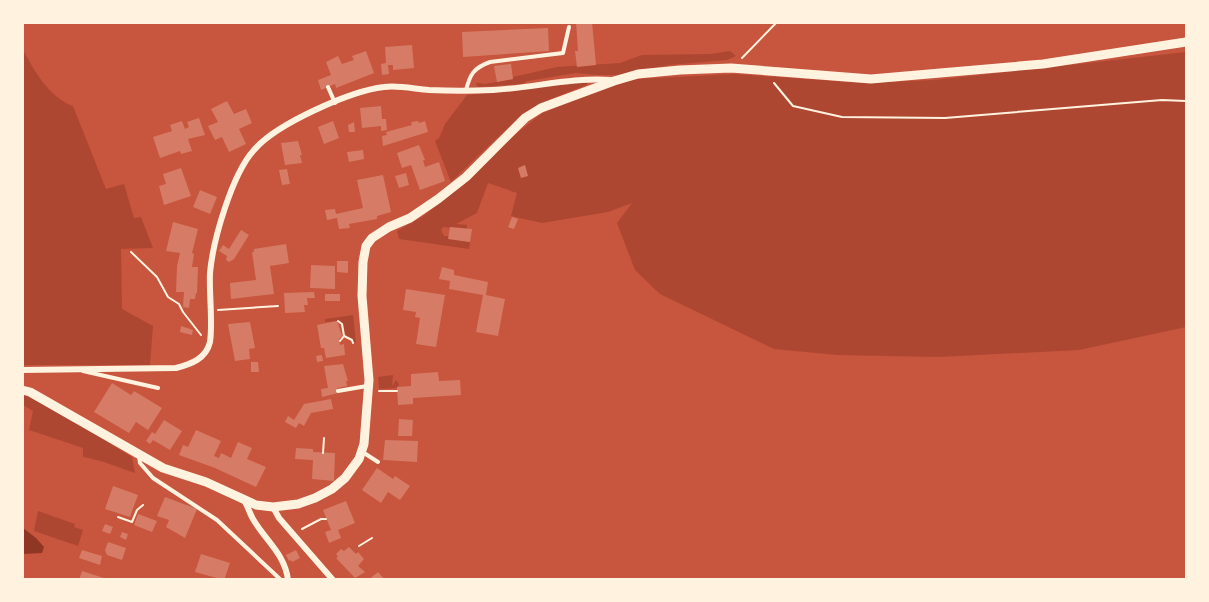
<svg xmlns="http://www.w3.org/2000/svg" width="1209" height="602" viewBox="0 0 1209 602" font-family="Ubuntu,sans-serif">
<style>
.green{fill:#ae4732}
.water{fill:#8f3625}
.building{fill:#d67c66}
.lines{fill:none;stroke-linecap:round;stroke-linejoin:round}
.path{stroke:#fff3e0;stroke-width:2}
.service{stroke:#fff3e0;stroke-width:4}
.minor{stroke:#fff3e0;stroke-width:6}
.tertiary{stroke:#fff3e0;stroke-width:9}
</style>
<rect width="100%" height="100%" fill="#c8553d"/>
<!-- green -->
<path class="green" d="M23,50C35,72 49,97 73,106L106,189L124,184L134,218L141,217L153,248L121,249L122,309L153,326L150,365H23Z
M730,51L736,56L727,60L669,65L618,75H598L576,73L527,81L522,84L479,87L476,85L477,83L485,84L513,79V77L557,67L620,63L642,55L711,54Z
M1186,52V327L1079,350L938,357L837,355L774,349L660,294L635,270L617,223L632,203L608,212L542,223L511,216L517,193L488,183L477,213L456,224L467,225V229L443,227L441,230L444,236H449V239L470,242L469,249L399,239L397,231L422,217L469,180L507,141L541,114L591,92L635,79L734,74L865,83L934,80Z
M584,82H587V85L553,98L523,113L451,182L435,141L439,138L445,124L467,95Z
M353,315L356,343L345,334L343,324L340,321L325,322V319Z
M393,375L392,386L396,380L399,384L397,388L379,389L378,377Z
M22,393L31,395L132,457L135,473C117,467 102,460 83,457V448L29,430L33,411L23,405Z
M38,511L75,524L74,527L83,530L78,546L34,531Z"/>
<!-- water -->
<path class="water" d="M23,528L36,538L44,547L42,553L23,554Z"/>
<!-- building -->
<path class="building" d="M576,22H592L596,65L577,67L575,51H578Z
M548,28L549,51L463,57L462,32Z
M412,45L414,68L393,70V65H388L389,74L382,75L381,64L386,63L385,47Z
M366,51L374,73L336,88L335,84L321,90L318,80L331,75L326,62L338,56L342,64L354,60L352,56Z
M511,64L513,79L497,82L494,66Z
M227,101L234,114L246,109L252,123L239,129L246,144L229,152L222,137L215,140L208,126L218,122L211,109Z
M381,106L382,119H386L387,130L381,131V126L362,128L360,108Z
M199,118L205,135L188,139L192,151L181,154L180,151L160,158L153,137L172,131L170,125L182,121L185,129L189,127L187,122Z
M333,121L339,138L324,144L318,127Z
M418,121L419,123L425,121L428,132L383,146L382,136L387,135L386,132L412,125L411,122Z
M354,122L355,132H349L348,125Z
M298,141L302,155H300L302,163L285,165L281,143Z
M419,145L425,160H423L425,167L439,162L445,181L420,190L411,165L402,168L397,153Z
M363,150L364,159L349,162L347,152Z
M525,165L528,176L521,178L518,168Z
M181,168L191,196L164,205L159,186L166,184L163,174Z
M287,169L290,184L282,185L279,170Z
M406,173L409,185L399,188L395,176Z
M383,175L391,212L377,216V219L349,224L350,228L339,229L337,218L327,220L325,210L335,209L336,214L363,208L357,180Z
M200,190L217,197L210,214L193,207Z
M512,217L518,219L514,229L508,227Z
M173,222L198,229L192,253L194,254L192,267H198L197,293H196L195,299H190L189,308L183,307L184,292H176L177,266L180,253L166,251Z
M450,227L472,229L470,242L448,239Z
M241,230L249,235L234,259L229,262L226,260L227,256L219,251L223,245L229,249Z
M286,244L289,263L270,266L274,294L231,299L230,283L256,280L252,252H254V249Z
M337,261H348V273L337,272Z
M311,265L335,266V289L310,288Z
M442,267L454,270V275L488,282L486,295L505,299L498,336L476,332L483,295L449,289L450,281L439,279Z
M406,289L445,295L436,347L416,344L420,318L415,317L416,312L403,310Z
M314,292L315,298H307L308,305H304L305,312L285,313L284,293Z
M325,294H340V301H325Z
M337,321L342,336L339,339L340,345L344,344L345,355L326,358L324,348H321L317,325Z
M250,322L255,348L249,349L250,359L235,361L228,324Z
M181,326L193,330L192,335L180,332Z
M322,355L323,361L317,362L316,356Z
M251,362H258L259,372H251Z
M343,364L348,381H346L347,386L337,388L338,393L322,397L321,389L328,388L324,366Z
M438,372L439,381L460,380L461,395L413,398V404L398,405L397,387L411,386V374Z
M112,383L131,395L134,391L162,408L148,430L136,422L129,433L94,412Z
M331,399L333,409L311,413L304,426L299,423L296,428L285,422L288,416L294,420L304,404Z
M399,419L413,420L412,436H398Z
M164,420L182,431L170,450L153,440L150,444L146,441L152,432L155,434Z
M196,430L221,441L214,456L219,458L221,453L231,458L238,442L252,448L247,459L266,467L256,487L215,468L179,455L183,445L188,447Z
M385,440L418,441L417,462L383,460Z
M296,448L313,449V452L335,453L334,481L312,479L313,460L295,459Z
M377,468L393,479L395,476L410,486L400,500L388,492L381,503L362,490Z
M113,486L138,495L130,517L105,509Z
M165,497L197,509L185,538L166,527L169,520L157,516Z
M346,501L355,523L338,530L341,538L329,543L325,532L331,530L323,510Z
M138,514L157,521L152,532L134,525Z
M105,524L113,527L110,534L102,531Z
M122,532L128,534L126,540L120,537Z
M108,542L126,548L122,560L107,555L105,550Z
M349,547L356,554L358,552L364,559L358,566L365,572L355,578L336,558L338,557L336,554L341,549L344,551Z
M82,550L102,556L100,565L79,558Z
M296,550L300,558L292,562L291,560L289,561L286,555Z
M201,554L230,563L224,580L195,572Z
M82,571L107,579V580H79Z
M378,572L385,580H368Z"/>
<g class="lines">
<!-- path -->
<path class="path" d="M742,58L777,22
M774,83L793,106L842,117L945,118L1162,100L1186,101
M131,252L157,277L168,297L179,304L183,312L201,335
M218,310L278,306
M338,321L342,324L344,336L340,341
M344,336L352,340L353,343
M379,391H397
M323,453L324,438
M118,517L132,522L137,510L143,505
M302,529L321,519H326
M359,546L372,538"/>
<!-- service -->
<path class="service" d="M328,87L335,103
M466,90C470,75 473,68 490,62L563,53L569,27
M83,371L158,388
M338,391L367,386
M361,451L378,462
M139,456L140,463L153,478L217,520L281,580"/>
<!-- minor -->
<path class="minor" d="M22,370L176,368C191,364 206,359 210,342C213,322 209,294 210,273C213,240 232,174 254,150C276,124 350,91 384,87C398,85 415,89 429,90C450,91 472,91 493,90C533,88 571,77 611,80
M245,502C248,507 250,514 253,519C265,540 285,554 288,580
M273,507L279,518L333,580"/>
<!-- tertiary -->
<path class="tertiary" d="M22,390L30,392L163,468L206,482L256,505L273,507L298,504L315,498L332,489L345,478L359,459L364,444L369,380L362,296L363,262L366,246L372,238L389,227L410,218L438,199L466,177L525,118L541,108L614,81L638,74L680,70L731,68L871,79L1043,64L1186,42"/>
</g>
<!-- border -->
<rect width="1209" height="602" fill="none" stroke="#fff3e0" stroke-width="48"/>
</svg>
